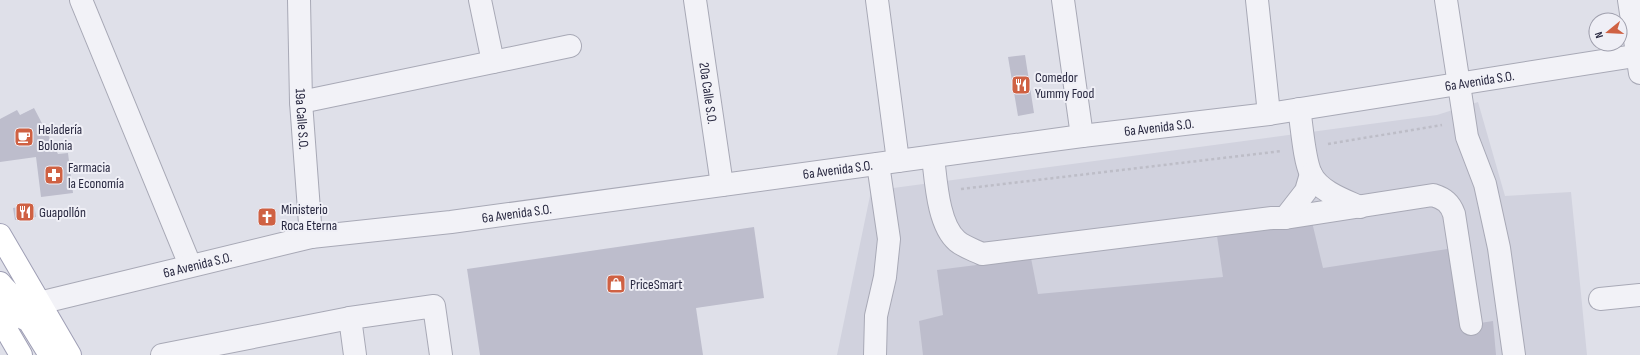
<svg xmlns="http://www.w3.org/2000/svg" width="1640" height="355" viewBox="0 0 1640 355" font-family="'Sofia Sans Condensed',sans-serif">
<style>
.built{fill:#d1d2de}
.building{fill:#bdbdcc}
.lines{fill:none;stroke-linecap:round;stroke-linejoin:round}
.minor-casing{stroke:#a8a9b6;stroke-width:24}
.major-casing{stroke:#9f9fb5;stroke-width:24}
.path{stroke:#bdbdc7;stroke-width:2.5;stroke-dasharray:3 3;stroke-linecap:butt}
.minor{stroke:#f2f2f7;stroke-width:22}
.major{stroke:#fff;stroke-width:22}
.labels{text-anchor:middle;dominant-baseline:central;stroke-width:4;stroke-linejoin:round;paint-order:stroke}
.poi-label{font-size:14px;fill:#282840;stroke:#efeff6;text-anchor:start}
.street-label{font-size:14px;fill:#282840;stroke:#efeff6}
</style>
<rect width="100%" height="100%" fill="#dfe0e9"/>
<!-- built -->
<path class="built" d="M1478,102L1505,196L1571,192L1587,355H837L871,191L1437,115Z"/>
<!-- building -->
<path class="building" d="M1025,55L1034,113L1018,116L1008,57Z
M34,108L58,154L68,153L73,193L41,197L36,157L0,162V119L17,110L20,115Z
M34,204L36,217L15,220L13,208Z
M1312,222L1323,268L1454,248L1461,326L1493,321L1496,355H923L919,321L943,315L937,270L1031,258L1038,294L1223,277L1217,236Z
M754,227L764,298L696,308L703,355H480L467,269Z"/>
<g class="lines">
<defs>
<g id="minor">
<path d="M81,0L190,265"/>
<path id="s1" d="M299,0L301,102L311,237"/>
<path d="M480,0L493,62"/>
<path id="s2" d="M695,0L722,185"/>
<path d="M877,0L898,161"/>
<path d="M1063,0L1082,136"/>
<path d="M1257,0L1269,114"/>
<path d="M1446,0L1467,137L1485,184L1499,248L1514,355"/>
<path d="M1629,0L1640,73"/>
<path d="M301,102L570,46"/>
<path d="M1299,109C1302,126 1304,160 1311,174C1319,191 1344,200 1360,207"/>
<path d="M933,157C936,181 938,225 957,241C964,247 974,250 982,254L1272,218H1285L1433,195C1445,199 1450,203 1454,214L1471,324"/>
<path d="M1285,218L1306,191L1311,174"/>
<path d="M1600,299L1640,295"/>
<path id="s3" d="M39,303L311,237L451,222L1082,136L1269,114L1640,55"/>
<path d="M162,355L350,318"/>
<path d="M355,355L350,318L434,306L441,355"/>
<path d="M875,355L876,316L885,277L889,239L878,164"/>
</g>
<path id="major" d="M0,235L70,355
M0,283C9,294 19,304 34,303
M0,306L29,321L50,355
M0,319L21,355"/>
</defs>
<!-- minor casing -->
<use href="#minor" class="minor-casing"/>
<!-- major casing -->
<use href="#major" class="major-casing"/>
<!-- path -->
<path class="path" d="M1328,144L1442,125
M961,189L1282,151"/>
<!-- minor -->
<use href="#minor" class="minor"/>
<!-- major -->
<use href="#major" class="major"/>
</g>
<!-- icons -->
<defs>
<symbol id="restaurant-square" viewBox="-11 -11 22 22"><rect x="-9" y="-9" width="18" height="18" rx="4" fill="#cf6143" stroke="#efeff6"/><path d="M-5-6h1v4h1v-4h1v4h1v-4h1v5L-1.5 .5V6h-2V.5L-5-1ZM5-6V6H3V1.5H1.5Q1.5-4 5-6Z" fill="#fff"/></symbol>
<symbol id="cafe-square" viewBox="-11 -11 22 22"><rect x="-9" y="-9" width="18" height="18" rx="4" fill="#cf6143" stroke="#efeff6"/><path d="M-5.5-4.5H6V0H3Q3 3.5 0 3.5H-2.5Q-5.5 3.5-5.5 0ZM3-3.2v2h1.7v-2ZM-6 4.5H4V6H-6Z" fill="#fff"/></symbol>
<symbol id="pharmacy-square" viewBox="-11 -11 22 22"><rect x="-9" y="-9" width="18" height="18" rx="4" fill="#cf6143" stroke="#efeff6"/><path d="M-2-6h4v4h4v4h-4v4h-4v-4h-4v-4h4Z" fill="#fff"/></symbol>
<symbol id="church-square" viewBox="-11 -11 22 22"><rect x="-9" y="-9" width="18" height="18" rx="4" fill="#cf6143" stroke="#efeff6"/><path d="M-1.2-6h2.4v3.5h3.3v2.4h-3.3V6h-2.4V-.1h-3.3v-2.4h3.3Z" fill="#fff"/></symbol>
<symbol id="shop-square" viewBox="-11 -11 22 22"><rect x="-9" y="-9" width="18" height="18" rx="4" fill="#cf6143" stroke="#efeff6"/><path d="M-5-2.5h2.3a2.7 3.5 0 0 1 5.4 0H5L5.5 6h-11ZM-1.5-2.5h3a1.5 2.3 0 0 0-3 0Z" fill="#fff"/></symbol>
</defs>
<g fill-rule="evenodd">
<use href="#restaurant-square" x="1010" y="74" width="22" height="22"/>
<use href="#cafe-square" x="13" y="126" width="22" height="22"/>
<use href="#pharmacy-square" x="43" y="164" width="22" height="22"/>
<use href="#restaurant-square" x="14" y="201" width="22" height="22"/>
<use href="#church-square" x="256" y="206" width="22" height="22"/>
<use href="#shop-square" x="605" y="273" width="22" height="22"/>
</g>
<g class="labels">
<!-- poi labels -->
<g class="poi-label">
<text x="1035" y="77">Comedor<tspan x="1035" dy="16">Yummy Food</tspan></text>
<text x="38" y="129">Heladería<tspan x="38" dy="16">Bolonia</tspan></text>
<text x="68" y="167">Farmacia<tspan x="68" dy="16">la Economía</tspan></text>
<text x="281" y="209">Ministerio<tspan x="281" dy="16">Roca Eterna</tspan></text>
<text x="39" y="212">Guapollón</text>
<text x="630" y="284">PriceSmart</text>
</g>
<!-- street labels -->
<g class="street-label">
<text stroke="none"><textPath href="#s3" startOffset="1459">6a Avenida S.O.</textPath></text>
<text stroke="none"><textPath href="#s2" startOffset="94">20a Calle S.O.</textPath></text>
<text stroke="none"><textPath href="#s1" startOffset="119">19a Calle S.O.</textPath></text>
<text stroke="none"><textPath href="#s3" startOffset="1135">6a Avenida S.O.</textPath></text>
<text stroke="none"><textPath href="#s3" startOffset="811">6a Avenida S.O.</textPath></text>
<text stroke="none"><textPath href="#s3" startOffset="487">6a Avenida S.O.</textPath></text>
<text stroke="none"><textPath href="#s3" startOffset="163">6a Avenida S.O.</textPath></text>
</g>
</g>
<!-- north arrow -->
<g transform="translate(1608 32) rotate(252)"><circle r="19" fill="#efeff6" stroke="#9f9fad"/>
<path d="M0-3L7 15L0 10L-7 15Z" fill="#cf6143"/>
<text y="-6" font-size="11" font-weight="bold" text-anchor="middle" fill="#282840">N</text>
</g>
</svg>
